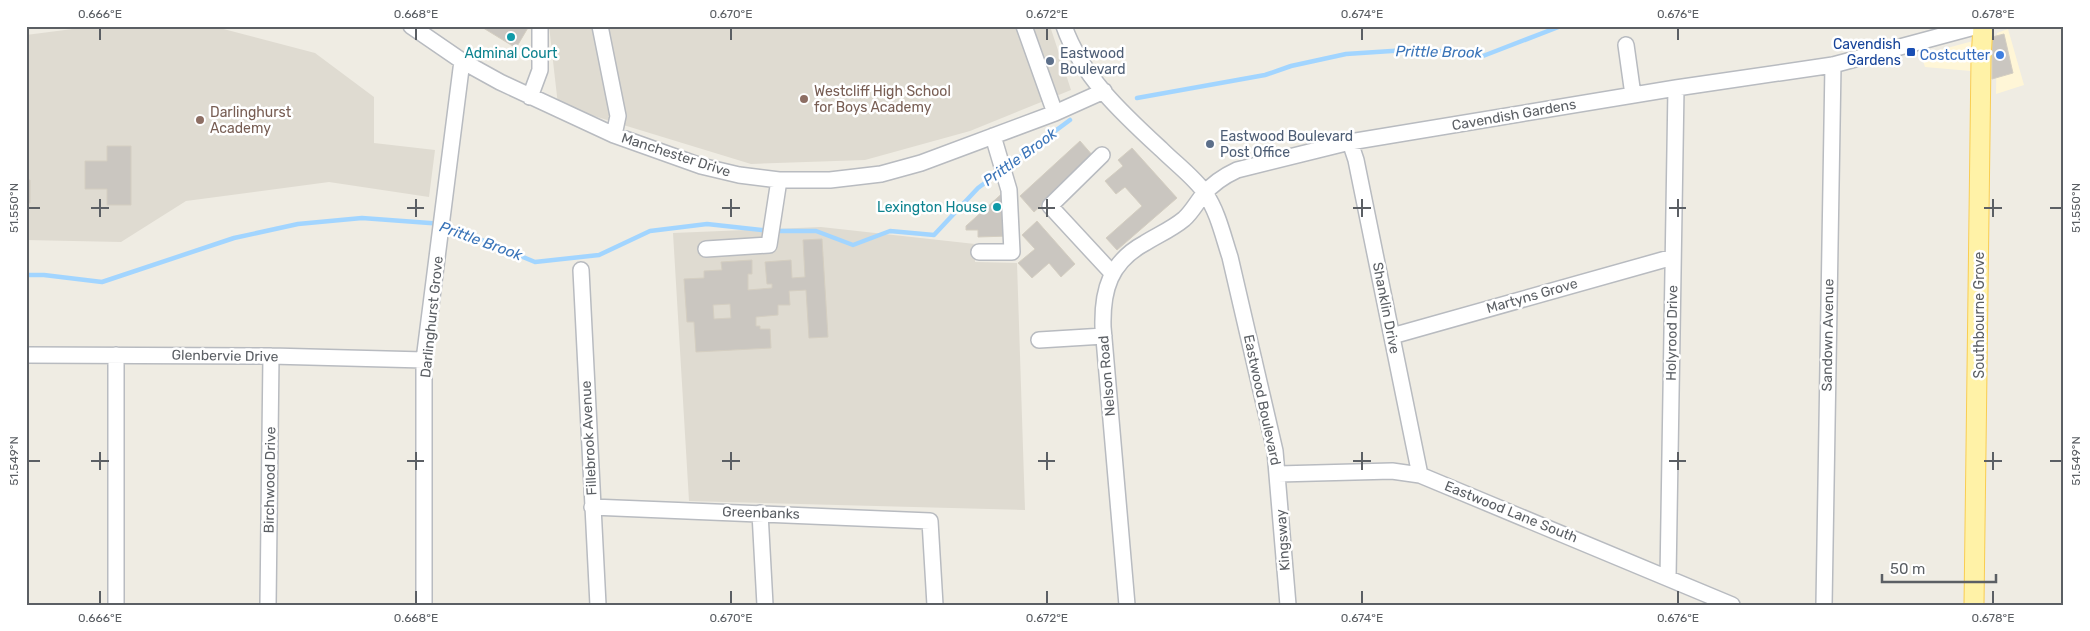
<svg xmlns="http://www.w3.org/2000/svg" width="2090" height="631" viewBox="0 0 2090 631" font-family="Rubik,sans-serif">
<style>
.commercial{fill:#fff6d7}
.education{fill:#dfdbd1}
.lines{fill:none;stroke-linecap:round;stroke-linejoin:round}
.stream{stroke:#a2d5ff;stroke-width:4.5}
.building{fill:#cac6c0;stroke:#d4cec1;fill-rule:evenodd}
.minor-casing{stroke:#b8bbc0;stroke-width:18}
.major-casing{stroke:#f9cd51;stroke-width:21}
.minor{stroke:#fff;stroke-width:15}
.major{stroke:#fff2a7;stroke-width:19}
.ticks{fill:none;stroke:#5b5f64;stroke-width:2}
.culture-dot{fill:#0f9aa8;stroke:#fff;stroke-width:2}
.transit-dot{fill:#1a4fb4;stroke:#fff;stroke-width:2}
.shop-dot{fill:#3f7fe0;stroke:#fff;stroke-width:2}
.service-dot{fill:#5c6f8a;stroke:#fff;stroke-width:2}
.education-dot{fill:#8d6e63;stroke:#fff;stroke-width:2}
.labels{text-anchor:middle;dominant-baseline:central;stroke-width:5;stroke-linejoin:round;paint-order:stroke}
.transit-label{font-size:14px;fill:#164399;stroke:#fff;text-anchor:end}
.culture-label{font-size:14px;fill:#0d838f;stroke:#fff}
.service-label{font-size:14px;fill:#4e5e75;stroke:#fff;text-anchor:start}
.shop-label{font-size:14px;fill:#366cbe;stroke:#fff;text-anchor:end}
.education-label{font-size:14px;fill:#785e54;stroke:#fff;text-anchor:start}
.street-label{font-size:14px;fill:#5b5f64;stroke:#fff}
.water-label{font-size:15px;font-style:italic;fill:#3a74b8;stroke:#fff}
.neatline{fill:none;stroke:#5b5f64;stroke-width:2}
.ticks-label{font-size:12px;text-anchor:middle;fill:#5b5f64}
</style>
<rect width="100%" height="100%" fill="#efece3"/>
<!-- commercial -->
<path class="commercial" d="M2008,29L2024,85L1996,94L1997,33Z
M1973,41L1971,71L1925,67L1921,55Z"/>
<!-- education -->
<path class="education" d="M96,26H212L315,53L374,97V143L435,150L429,197L329,182L186,201L121,242L26,240V35Z
M549,26H1050L1071,90L970,131L865,160L751,164L558,105Z
M821,227L975,244V262L1017,263L1025,510L689,501L673,233Z"/>
<g class="lines">
<!-- stream -->
<path class="stream" d="M1137,98L1265,75L1291,66L1346,54L1422,49L1483,56L1561,26
M26,275H44L102,282L234,238L298,224L362,218L443,224L535,262L599,255L650,231L707,224L772,231H816L853,245L890,231L934,235L978,188L1070,120"/>
</g>
<!-- building -->
<path class="building" d="M480,26H529L516,48Z
M2004,34L2013,73L1992,79V37Z
M1080,141L1094,157L1034,212L1020,196Z
M107,146H131V205H107V189H85V161H107Z
M1132,148L1177,198L1117,250L1106,238L1142,206L1125,187L1116,194L1105,181L1123,166L1118,160Z
M26,180H30V203H26Z
M1007,189L1009,236L978,237V230H966V226Z
M1037,221L1075,264L1061,277L1049,263L1032,278L1018,263L1035,249L1022,235Z
M822,239L828,337L809,338L806,290L789,291L790,305H778V315L756,317V326H760V329H770L771,348L696,352L694,322H687L684,279L704,278V271L722,270L721,262L752,260V274H748V290L772,288V284H767L765,262L791,260L792,278L805,277L803,240ZM730,304L731,318L714,319L713,305Z"/>
<g class="lines">
<defs>
<path id="minor" d="M411,26L462,61L500,82L614,135L701,166L739,175L779,180H830L881,174L921,163L1055,113L1104,91
M600,26L618,116L614,135
M1024,26L1055,113
M1064,26C1081,76 1124,115 1162,150C1175,163 1195,178 1205,193C1218,212 1223,236 1230,257L1275,451L1288,605
M1626,45L1633,95
M530,97L540,70V26
M1350,142L1356,160L1420,475
M1102,155L1050,206L1112,273
M706,249L769,245L779,180
M979,252H1012L1009,190L993,136
M581,270L598,605
M1392,336L1673,257
M1039,340L1104,336
M26,355L271,356L424,360
M116,355V605
M1278,474L1392,471L1420,475L1732,605
M592,507L930,521L935,605
M760,513L765,605
M1668,578L1676,88
M268,605L271,356
M424,605V360L462,61
M1127,605L1103,327C1102,290 1110,262 1145,243C1158,235 1172,229 1184,219C1192,212 1197,202 1203,195C1213,183 1224,176 1237,170L1350,142L1676,88L1833,65L1978,26
M1824,605L1833,65"/>
<path id="major" d="M1974,605L1981,59L1983,26"/>
</defs>
<!-- minor casing -->
<use href="#minor" class="minor-casing"/>
<!-- major casing -->
<use href="#major" class="major-casing"/>
<!-- minor -->
<use href="#minor" class="minor"/>
<!-- major -->
<use href="#major" class="major"/>
</g>
<!-- ticks -->
<path class="ticks" d="M100,28V40M416,28V40M731,28V40M1047,28V40M1362,28V40M1678,28V40M1993,28V40M100,199V217M416,199V217M731,199V217M1047,199V217M1362,199V217M1678,199V217M1993,199V217M28,208H40M91,208H109M407,208H424M722,208H740M1038,208H1055M1353,208H1371M1669,208H1686M1984,208H2002M2050,208H2062M100,452V470M416,452V470M731,452V470M1047,452V470M1362,452V470M1678,452V470M1993,452V470M28,461H40M91,461H109M407,461H424M722,461H740M1038,461H1055M1353,461H1371M1669,461H1686M1984,461H2002M2050,461H2062M100,591V604M416,591V604M731,591V604M1047,591V604M1362,591V604M1678,591V604M1993,591V604"/>
<!-- markers -->
<g class="culture-dot">
<circle cx="511" cy="37" r="5"/>
<circle cx="997" cy="207" r="5"/>
</g>
<rect class="transit-dot" x="1906" y="47" width="10" height="10" rx="2.5"/>
<circle class="shop-dot" cx="2000" cy="55" r="5"/>
<g class="service-dot">
<circle cx="1050" cy="61" r="5"/>
<circle cx="1210" cy="144" r="5"/>
</g>
<g class="education-dot">
<circle cx="804" cy="99" r="5"/>
<circle cx="200" cy="120" r="5"/>
</g>
<g class="labels">
<!-- transit labels -->
<g class="transit-label">
<text x="1901" y="44">Cavendish<tspan x="1901" dy="16">Gardens</tspan></text>
</g>
<!-- culture labels -->
<g class="culture-label">
<text x="511" y="53">Adminal Court</text>
<text x="987" y="207" text-anchor="end">Lexington House</text>
</g>
<!-- service labels -->
<g class="service-label">
<text x="1060" y="53">Eastwood<tspan x="1060" dy="16">Boulevard</tspan></text>
<text x="1220" y="136">Eastwood Boulevard<tspan x="1220" dy="16">Post Office</tspan></text>
</g>
<!-- shop labels -->
<g class="shop-label">
<text x="1990" y="55">Costcutter</text>
</g>
<!-- education labels -->
<g class="education-label">
<text x="814" y="91">Westcliff High School<tspan x="814" dy="16">for Boys Academy</tspan></text>
<text x="210" y="112">Darlinghurst<tspan x="210" dy="16">Academy</tspan></text>
</g>
<!-- street labels -->
<g class="street-label">
<text transform="translate(1514 115) rotate(-10)">Cavendish Gardens</text>
<text transform="translate(676 155) rotate(18)">Manchester Drive</text>
<text transform="translate(1532 296) rotate(-16)">Martyns Grove</text>
<text transform="translate(1386 308) rotate(79)">Shanklin Drive</text>
<text transform="translate(1979 315) rotate(-90)">Southbourne Grove</text>
<text transform="translate(432 317) rotate(-84)">Darlinghurst Grove</text>
<text transform="translate(1672 333) rotate(-89)">Holyrood Drive</text>
<text transform="translate(1828 335) rotate(-89)">Sandown Avenue</text>
<text transform="translate(225 356) rotate(1)">Glenbervie Drive</text>
<text transform="translate(1107 376) rotate(-95)">Nelson Road</text>
<text transform="translate(1262 400) rotate(78)">Eastwood Boulevard</text>
<text transform="translate(589 438) rotate(-93)">Fillebrook Avenue</text>
<text transform="translate(270 480) rotate(-89)">Birchwood Drive</text>
<text transform="translate(1511 512) rotate(22)">Eastwood Lane South</text>
<text transform="translate(761 513) rotate(2)">Greenbanks</text>
<text transform="translate(1283 540) rotate(-94)">Kingsway</text>
</g>
<!-- water labels -->
<g class="water-label">
<text transform="translate(1439 52) rotate(1)">Prittle Brook</text>
<text transform="translate(1020 157) rotate(-36)">Prittle Brook</text>
<text transform="translate(481 241) rotate(20)">Prittle Brook</text>
</g>
</g>
<!-- border -->
<rect width="2090" height="631" fill="none" stroke="#ffffff" stroke-width="55"/>
<!-- scale -->
<path d="M1882 574v8h114v-8" fill="none" stroke="#5b5f64" stroke-width="2.5"/>
<text x="1890" y="574" font-size="15" fill="#5b5f64" stroke="#ffffff" stroke-width="4" paint-order="stroke">50 m</text>
<rect x="28" y="28" width="2034" height="576" class="neatline"/>
<g class="ticks-label">
<text x="100" y="18">0.666°E</text>
<text x="416" y="18">0.668°E</text>
<text x="731" y="18">0.670°E</text>
<text x="1047" y="18">0.672°E</text>
<text x="1362" y="18">0.674°E</text>
<text x="1678" y="18">0.676°E</text>
<text x="1993" y="18">0.678°E</text>
<text transform="translate(14 208) rotate(-90)" y="4">51.550°N</text>
<text transform="translate(2076 208) rotate(-90)" y="4">51.550°N</text>
<text transform="translate(14 461) rotate(-90)" y="4">51.549°N</text>
<text transform="translate(2076 461) rotate(-90)" y="4">51.549°N</text>
<text x="100" y="622">0.666°E</text>
<text x="416" y="622">0.668°E</text>
<text x="731" y="622">0.670°E</text>
<text x="1047" y="622">0.672°E</text>
<text x="1362" y="622">0.674°E</text>
<text x="1678" y="622">0.676°E</text>
<text x="1993" y="622">0.678°E</text>
</g>
</svg>
